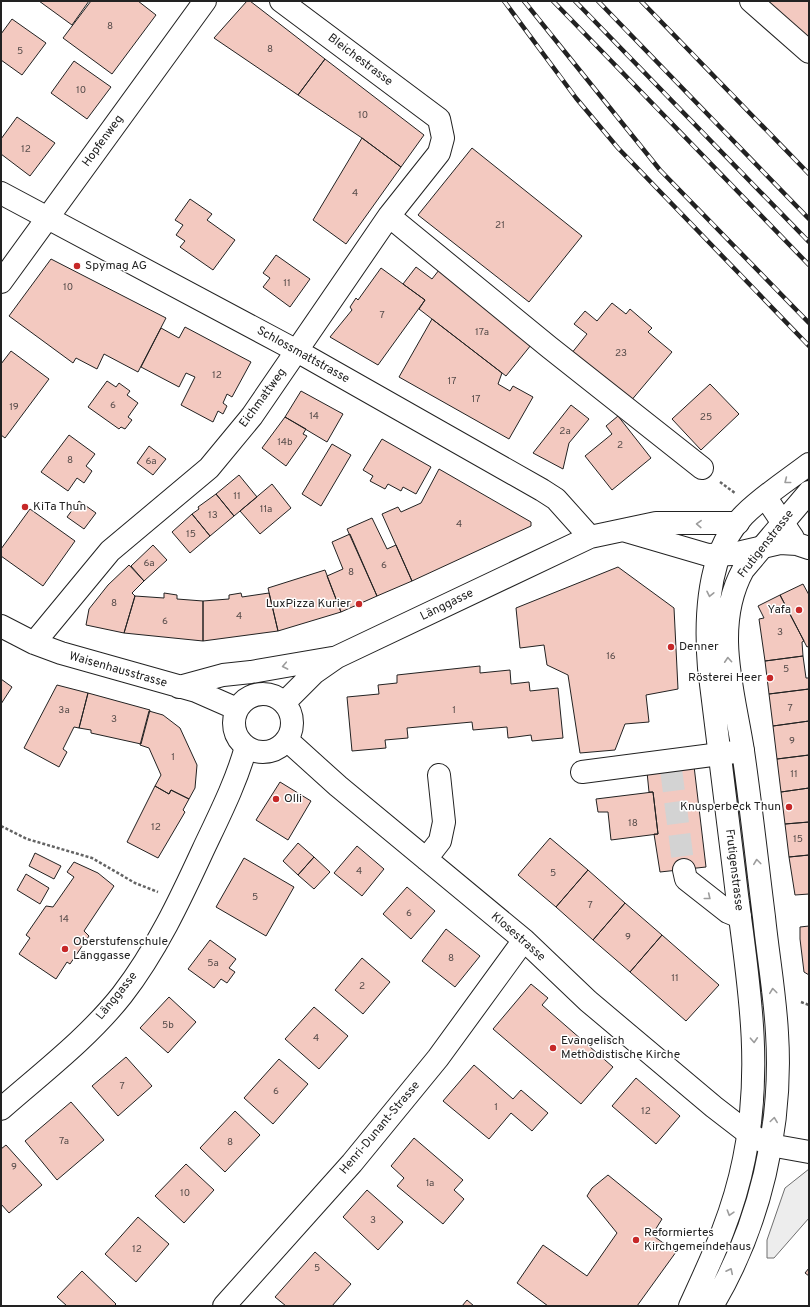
<svg xmlns="http://www.w3.org/2000/svg" width="810" height="1307" viewBox="0 0 810 1307" font-family="Overpass,sans-serif">
<style>
.parking{fill:#ededed;stroke:#6f6f6f}
.building{fill:#f3c9c0;stroke:#222}
.lines{fill:none;stroke-linecap:round;stroke-linejoin:round}
.minor-tunnel{stroke:#d3d3d3;stroke-width:22;stroke-dasharray:22 11;stroke-linecap:butt}
.minor-casing{stroke:#222;stroke-width:24}
.major-casing{stroke:#222;stroke-width:24}
.path{stroke:#646464;stroke-width:2.5;stroke-dasharray:3 2;stroke-linecap:butt}
.minor{stroke:#fff;stroke-width:22}
.major{stroke:#fff;stroke-width:22}
.rail-casing{stroke:#222;stroke-width:4.5}
.rail{stroke:#fff;stroke-width:3;stroke-dasharray:9;stroke-linecap:butt}
.oneway{stroke:#9c9c9c}
.poi-dot{fill:#c62828;stroke:#fff;stroke-width:1.5}
.labels{text-anchor:middle;dominant-baseline:central;stroke-width:3;stroke-linejoin:round;paint-order:stroke}
.number-label{font-size:10px;fill:#564c4a}
.street-label{font-size:12px;fill:#222;stroke:#fff}
.poi-label{font-size:12px;fill:#222;stroke:#fff;text-anchor:start}
</style>
<rect width="100%" height="100%" fill="#fff"/>
<!-- parking -->
<path class="parking" d="M809,1169V1218L774,1258H767V1240L785,1188Z"/>
<!-- building -->
<path class="building" d="M39,1H89L72,25Z
M91,1H138L156,15L112,74L63,38Z
M247,1H250L325,59L298,95L214,38Z
M765,1H809V39Z
M12,19L46,43L22,75L1,60V34Z
M325,59L424,135L401,167L362,138L298,95Z
M74,61L111,87L87,119L51,93Z
M17,117L55,143L30,176L1,154V139Z
M362,138L401,167L346,244L313,220Z
M472,148L582,236L529,302L418,215Z
M190,199L212,214L207,220L235,240L213,270L180,247L185,241L176,235L183,225L175,220Z
M276,255L310,279L290,307L263,287L270,278L263,273Z
M51,259L166,318L138,372L104,354L97,369L76,358L73,363L9,316Z
M416,267L432,279L439,270L531,345L506,376L419,309L425,300L403,284Z
M381,268L425,300L378,365L330,337L352,310L350,307L356,298L358,300Z
M612,303L626,314L630,309L652,328L648,332L672,352L630,402L571,354L587,334L574,324L585,311L597,321Z
M432,319L502,373L498,384L510,391L513,386L533,397L509,439L399,377Z
M185,327L251,362L232,397L227,394L223,403L227,406L223,414L218,411L213,422L181,405L195,377L186,373L179,387L141,367L161,328L179,338Z
M11,351L49,379L5,438L1,435V364Z
M107,381L116,387L119,383L130,391L127,395L138,403L128,417L132,420L125,429L121,427L119,429L88,407Z
M710,384L739,414L701,450L672,419Z
M301,391L343,414L327,442L285,417Z
M571,405L589,419L569,443L563,469L533,453Z
M618,416L651,458L612,490L585,456L612,434L606,426Z
M285,417L306,429L303,434L307,436L286,466L262,448Z
M69,435L95,454L86,466L92,471L84,483L77,478L68,491L41,472Z
M382,439L431,467L416,494L403,487L401,491L388,484L385,489L370,481L373,476L363,470Z
M332,444L351,455L321,506L302,494Z
M149,446L166,459L153,475L137,463Z
M439,469L531,522V526L412,581L382,514L398,507L401,512L421,503Z
M239,475L257,497L234,516L216,494Z
M272,484L291,508L260,534L240,511Z
M216,494L234,516L210,536L192,514L199,509L198,507Z
M79,501L96,513L84,529L67,517Z
M30,509L75,541L43,586L1,556V549Z
M192,514L210,536L190,553L172,532Z
M372,518L387,549L396,545L412,581L377,596L347,529Z
M350,534L377,596L341,612L327,576L343,569L332,542Z
M153,545L167,560L144,581L131,566Z
M129,565L144,581L132,593L135,596L124,633L86,625L89,609L108,585Z
M618,567L674,608L678,689L646,695L649,722L625,724L615,750L580,753L568,675L547,665L544,645L520,648L516,608Z
M325,570L341,612L278,631L268,588Z
M803,584L809,595V646L807,647L780,595Z
M164,593L177,595V599L203,601V641L124,633L135,596L164,598Z
M241,593L242,597L269,593L278,631L203,641V601L229,599V595Z
M780,595L804,641L802,642L803,656L765,661L759,619L764,618L758,606Z
M803,656L806,678H809V689L769,694L765,661Z
M480,666V673L510,670L511,684L529,682L530,691L558,688L563,738L532,741L531,735L508,738L507,727L473,730L472,722L407,728L408,738L385,740L386,748L352,751L347,697L379,694L378,685L397,683V675Z
M1,679L12,687L1,704Z
M57,685L88,693L79,728L74,727L63,749L67,752L59,767L24,748Z
M809,689V721L773,726L769,694Z
M88,693L150,710L141,744L91,733V730L79,728Z
M149,711L163,715L180,728L197,765L195,788L189,799L171,790L169,794L155,786L161,775L149,748L140,745Z
M809,721V755L777,759L773,726Z
M809,755V788L781,792L777,759Z
M694,766L706,867L660,872L654,834H658L653,792H649L647,772Z
M280,782L311,801L288,840L256,820Z
M155,786L169,794L171,790L189,799L183,810L185,812L158,858L127,842Z
M809,788V822L785,824L781,792Z
M653,792L658,834L611,840L608,812H598L596,799Z
M809,822V855L789,857L785,824Z
M550,838L588,870L556,907L518,875Z
M298,843L314,857L298,875L283,861Z
M357,846L384,869L362,896L334,873Z
M35,853L61,866L54,879L29,866Z
M809,855V894L795,895L789,857Z
M314,857L330,872L314,889L298,875Z
M244,858L294,887L266,936L216,907Z
M74,862L98,873L114,886L84,931L89,936L70,964L67,962L56,979L19,954L30,938L26,935L46,906L53,907L74,877L67,872Z
M588,870L625,903L593,940L556,907Z
M26,874L49,888L40,904L17,890Z
M407,887L435,911L411,939L383,914Z
M625,903L662,935L630,972L593,940Z
M809,926V975L804,972L800,939V927Z
M446,929L480,956L455,987L422,961Z
M662,935L719,985L686,1021L630,972Z
M210,940L236,959L229,968L235,972L227,983L221,979L214,988L188,969Z
M362,958L390,982L363,1014L335,990Z
M531,984L548,998L542,1005L613,1067L581,1104L493,1029Z
M169,997L196,1022L168,1053L140,1028Z
M314,1007L348,1036L319,1069L285,1039Z
M126,1057L152,1086L118,1116L92,1086Z
M279,1059L308,1084L273,1124L244,1098Z
M474,1065L513,1099L521,1090L548,1113L532,1131L511,1113L489,1139L443,1101Z
M636,1078L680,1116L656,1144L612,1106Z
M71,1102L104,1140L57,1180L25,1141Z
M235,1111L260,1135L225,1172L200,1148Z
M414,1138L463,1180L454,1190L464,1199L443,1224L397,1186L404,1178L391,1166Z
M6,1145L42,1185L9,1213L1,1204V1149Z
M186,1164L214,1190L184,1223L155,1196Z
M608,1175L662,1219L652,1235L676,1252L637,1306H548L517,1283L543,1245L587,1276L617,1233L587,1196L592,1188Z
M367,1190L403,1222L378,1250L343,1217Z
M138,1217L169,1244L136,1282L105,1254Z
M315,1252L351,1284L332,1306H286L275,1297Z
M809,1268V1276L805,1273Z
M82,1271L116,1304L114,1306H67L57,1297Z
M467,1300L474,1306H462Z"/>
<g class="lines">
<!-- minor-tunnel -->
<path class="minor-tunnel" d="M671,769L684,870"/>
<defs>
<path id="minor" d="M751,1L809,52
M1,193L297,351L542,490L556,499L590,537
M389,216L549,347L702,468
M1,282L205,1
M766,498L793,538
M626,531L708,555L733,554L780,543L797,544L809,548
M1,626L34,643L61,653L196,691L237,709
M34,643L110,551L209,468L252,416L389,216L439,153L443,138L439,119L281,1
M179,687L223,675L251,672L332,658
M234 723a29 29 0 1 1 58 0a29 29 0 1 1-58 0Z
M285,702L314,673L337,657L590,537L656,523H738
M287,740L338,786L524,940L588,1001L714,1107L749,1134L770,1145L809,1152
M582,772L743,751
M426,859L440,841L444,822L439,775
M684,870L686,879L728,912L740,917
M1,1109C42,1073 88,1038 122,995C156,951 180,900 203,850C219,816 236,783 246,747
M224,1306L352,1163L438,1058L524,940"/>
<path id="major" d="M690,1306C713,1256 733,1214 744,1159C763,1069 749,985 737,895C728,819 718,743 709,668C705,618 707,552 744,515C763,496 788,480 809,464
M712,1306C760,1226 783,1126 777,1033C775,994 768,956 764,917C757,862 751,806 743,751C734,692 712,627 743,570L809,492"/>
</defs>
<!-- minor casing -->
<use href="#minor" class="minor-casing"/>
<!-- major casing -->
<use href="#major" class="major-casing"/>
<!-- path -->
<path class="path" d="M720,482L735,493
M1,826L27,839L92,858L135,883L158,892
M801,1002L809,1005"/>
<!-- minor -->
<use href="#minor" class="minor"/>
<!-- major -->
<use href="#major" class="major"/>
<defs>
<path id="rail" d="M504,1L576,98L618,148L809,346
M524,1L660,170L809,323
M553,1L809,265
M575,1L809,242
M598,1L809,219
M641,1L809,174"/>
</defs>
<!-- rail casing -->
<use href="#rail" class="rail-casing"/>
<!-- rail -->
<use href="#rail" class="rail"/>
</g>
<!-- one-way arrows -->
<defs><path id="oneway-chevron" d="M-2-3.5L2.5 0L-2 3.5" fill="none" stroke-width="1.6" stroke-linecap="round" stroke-linejoin="round"/></defs>
<g class="oneway">
<use href="#oneway-chevron" transform="translate(787 481) rotate(142)"/>
<use href="#oneway-chevron" transform="translate(699 524) rotate(-178)"/>
<use href="#oneway-chevron" transform="translate(710 594) rotate(102)"/>
<use href="#oneway-chevron" transform="translate(728 660) rotate(-94)"/>
<use href="#oneway-chevron" transform="translate(285 666) rotate(169)"/>
<use href="#oneway-chevron" transform="translate(757 862) rotate(-97)"/>
<use href="#oneway-chevron" transform="translate(708 897) rotate(39)"/>
<use href="#oneway-chevron" transform="translate(773 991) rotate(-97)"/>
<use href="#oneway-chevron" transform="translate(754 1040) rotate(87)"/>
<use href="#oneway-chevron" transform="translate(774 1120) rotate(-82)"/>
<use href="#oneway-chevron" transform="translate(730 1213) rotate(107)"/>
<use href="#oneway-chevron" transform="translate(730 1271) rotate(-64)"/>
</g>
<!-- markers -->
<g class="poi-dot">
<circle cx="77" cy="266" r="4"/>
<circle cx="25" cy="507" r="4"/>
<circle cx="359" cy="604" r="4"/>
<circle cx="799" cy="610" r="4"/>
<circle cx="671" cy="647" r="4"/>
<circle cx="770" cy="678" r="4"/>
<circle cx="276" cy="799" r="4"/>
<circle cx="789" cy="807" r="4"/>
<circle cx="65" cy="949" r="4"/>
<circle cx="553" cy="1048" r="4"/>
<circle cx="636" cy="1240" r="4"/>
</g>
<g class="labels">
<!-- number labels -->
<g class="number-label">
<text x="110" y="26">8</text>
<text x="270" y="49">8</text>
<text x="20" y="51">5</text>
<text x="81" y="90">10</text>
<text x="363" y="115">10</text>
<text x="26" y="149">12</text>
<text x="355" y="193">4</text>
<text x="500" y="225">21</text>
<text x="287" y="283">11</text>
<text x="68" y="287">10</text>
<text x="382" y="315">7</text>
<text x="482" y="332">17a</text>
<text x="621" y="353">23</text>
<text x="217" y="375">12</text>
<text x="452" y="381">17</text>
<text x="476" y="399">17</text>
<text x="113" y="405">6</text>
<text x="14" y="407">19</text>
<text x="314" y="416">14</text>
<text x="706" y="417">25</text>
<text x="565" y="431">2a</text>
<text x="285" y="442">14b</text>
<text x="620" y="445">2</text>
<text x="70" y="460">8</text>
<text x="151" y="461">6a</text>
<text x="237" y="496">11</text>
<text x="266" y="509">11a</text>
<text x="213" y="515">13</text>
<text x="459" y="524">4</text>
<text x="191" y="534">15</text>
<text x="149" y="563">6a</text>
<text x="384" y="565">6</text>
<text x="351" y="572">8</text>
<text x="114" y="603">8</text>
<text x="239" y="616">4</text>
<text x="165" y="621">6</text>
<text x="780" y="632">3</text>
<text x="611" y="656">16</text>
<text x="786" y="669">5</text>
<text x="790" y="708">7</text>
<text x="64" y="710">3a</text>
<text x="454" y="710">1</text>
<text x="114" y="719">3</text>
<text x="792" y="741">9</text>
<text x="173" y="757">1</text>
<text x="794" y="774">11</text>
<text x="633" y="823">18</text>
<text x="156" y="827">12</text>
<text x="798" y="839">15</text>
<text x="359" y="871">4</text>
<text x="553" y="873">5</text>
<text x="255" y="897">5</text>
<text x="590" y="905">7</text>
<text x="409" y="913">6</text>
<text x="64" y="919">14</text>
<text x="628" y="937">9</text>
<text x="451" y="958">8</text>
<text x="213" y="963">5a</text>
<text x="675" y="978">11</text>
<text x="362" y="986">2</text>
<text x="168" y="1025">5b</text>
<text x="316" y="1038">4</text>
<text x="122" y="1086">7</text>
<text x="276" y="1091">6</text>
<text x="496" y="1107">1</text>
<text x="646" y="1111">12</text>
<text x="64" y="1141">7a</text>
<text x="230" y="1142">8</text>
<text x="14" y="1167">9</text>
<text x="430" y="1183">1a</text>
<text x="185" y="1193">10</text>
<text x="373" y="1220">3</text>
<text x="137" y="1249">12</text>
<text x="317" y="1268">5</text>
</g>
<!-- street labels -->
<g class="street-label">
<text transform="translate(360 60) rotate(37)">Bleichestrasse</text>
<text transform="translate(103 141) rotate(-54)">Hopfenweg</text>
<text transform="translate(303 355) rotate(29)">Schlossmattstrasse</text>
<text transform="translate(263 398) rotate(-54)">Eichmattweg</text>
<text transform="translate(766 544) rotate(-52)">Frutigenstrasse</text>
<text transform="translate(447 605) rotate(-26)">Länggasse</text>
<text transform="translate(118 670) rotate(16)">Waisenhausstrasse</text>
<text transform="translate(734 870) rotate(83)">Frutigenstrasse</text>
<text transform="translate(518 937) rotate(41)">Klosestrasse</text>
<text transform="translate(117 996) rotate(-51)">Länggasse</text>
<text transform="translate(380 1128) rotate(-50)">Henri-Dunant-Strasse</text>
</g>
<!-- poi labels -->
<g class="poi-label">
<text x="85" y="266">Spymag AG</text>
<text x="33" y="507">KiTa Thun</text>
<text x="351" y="604" text-anchor="end">LuxPizza Kurier</text>
<text x="791" y="610" text-anchor="end">Yafa</text>
<text x="679" y="647">Denner</text>
<text x="762" y="678" text-anchor="end">Rösterei Heer</text>
<text x="284" y="799">Olli</text>
<text x="781" y="807" text-anchor="end">Knusperbeck Thun</text>
<text x="73" y="942">Oberstufenschule<tspan x="73" dy="14">Länggasse</tspan></text>
<text x="561" y="1041">Evangelisch<tspan x="561" dy="14">Methodistische Kirche</tspan></text>
<text x="644" y="1233">Reformiertes<tspan x="644" dy="14">Kirchgemeindehaus</tspan></text>
</g>
</g>
<!-- border -->
<rect width="810" height="1307" fill="none" stroke="#222222" stroke-width="4"/>
</svg>
